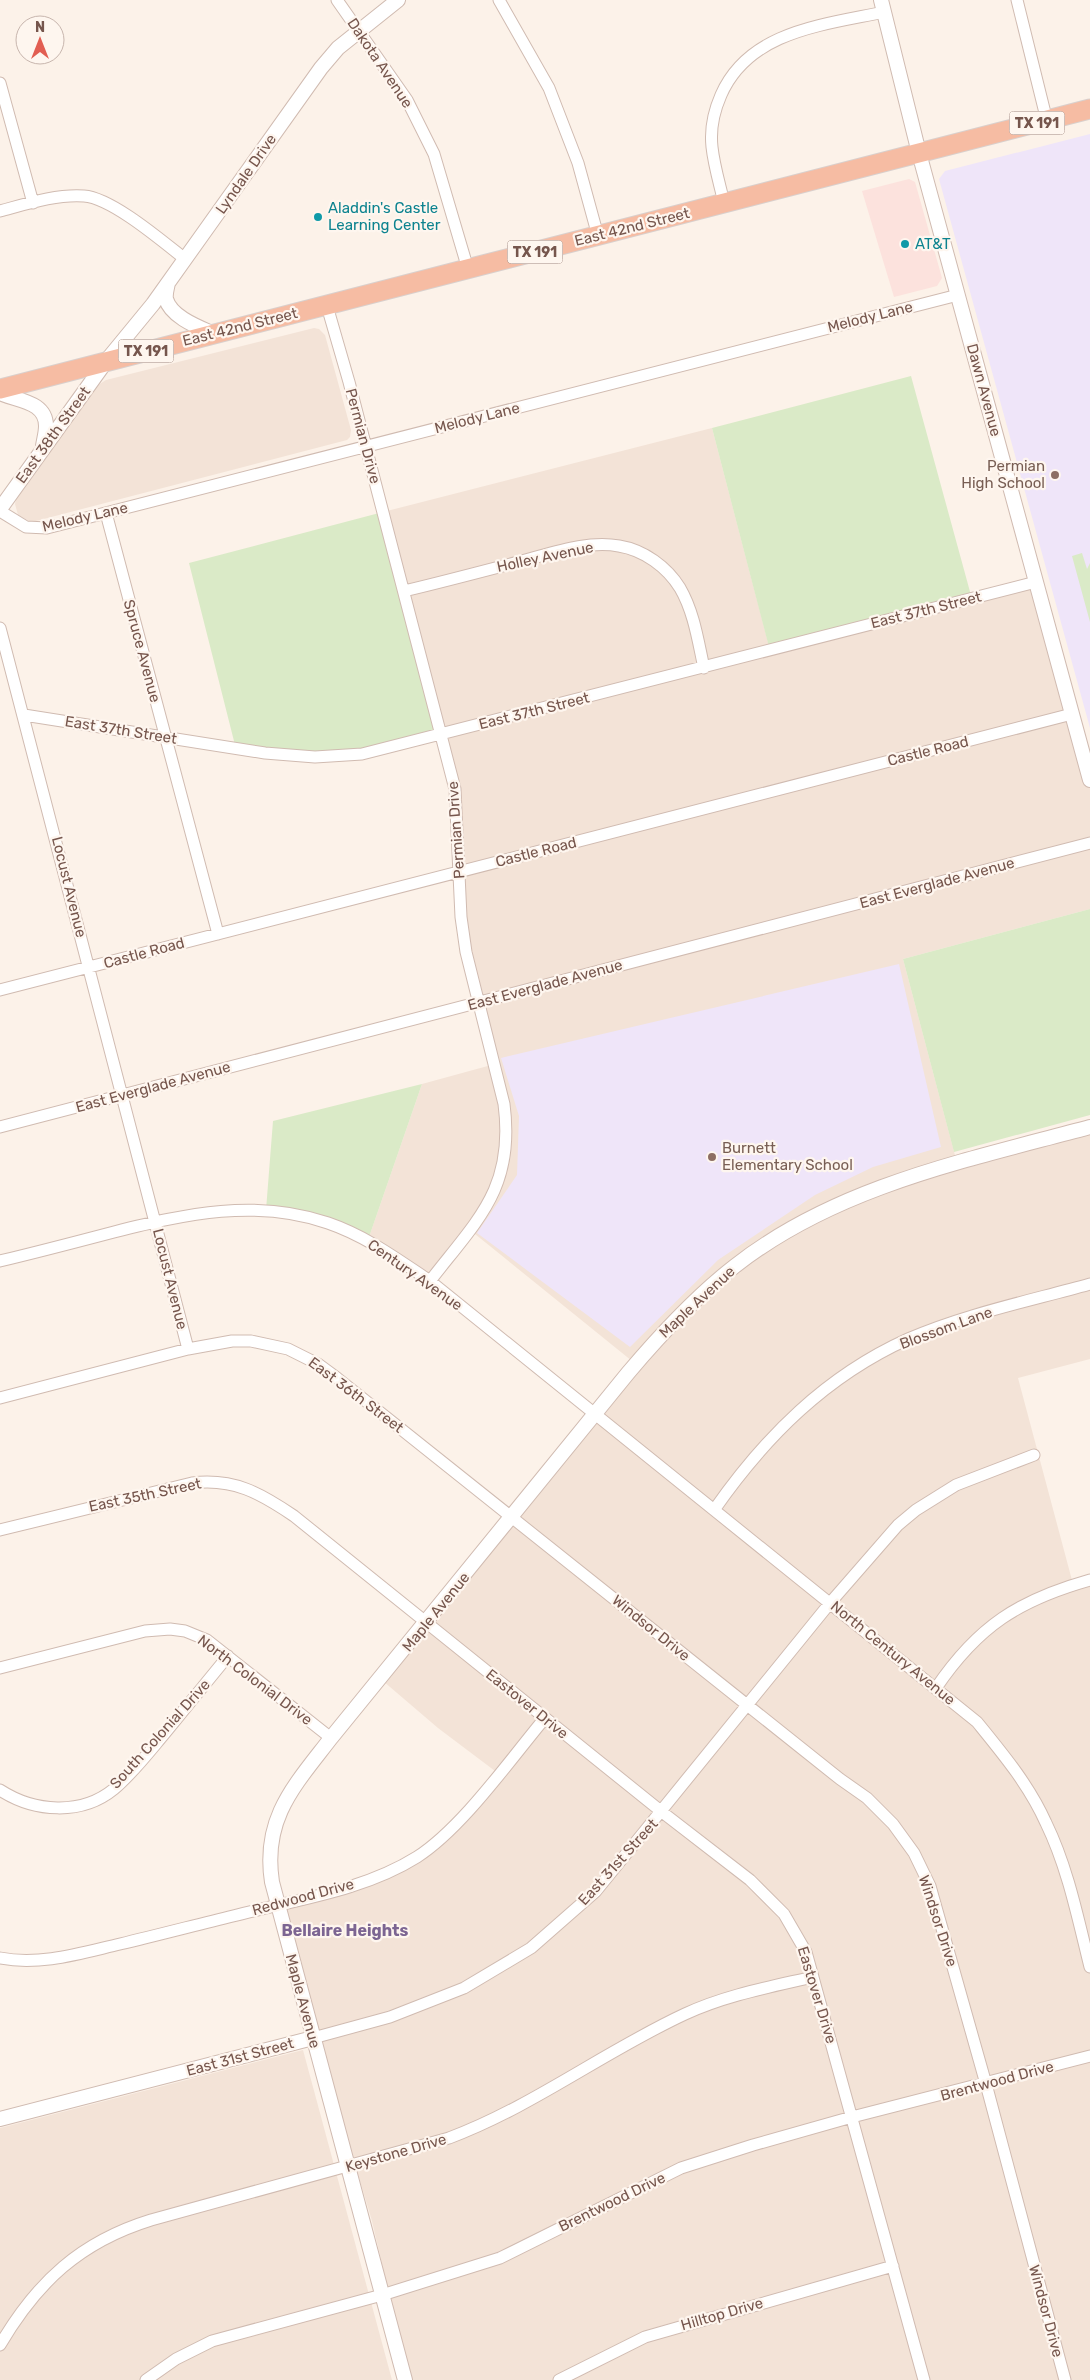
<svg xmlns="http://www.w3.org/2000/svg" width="1090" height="2380" viewBox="0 0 1090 2380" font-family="Rubik,sans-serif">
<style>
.residential{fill:#f3e3d7}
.commercial{fill:#fce2dd}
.education{fill:#efe5f9}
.green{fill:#daeac7}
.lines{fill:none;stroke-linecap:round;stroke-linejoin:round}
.minor-casing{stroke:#d0bbb1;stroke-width:13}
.tertiary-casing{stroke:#d0bbb1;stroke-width:16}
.trunk-casing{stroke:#d9d0cd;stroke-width:21}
.minor{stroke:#fff;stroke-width:11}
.tertiary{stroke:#fff;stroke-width:14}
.trunk{stroke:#f6bca3;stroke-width:19}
.culture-dot{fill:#0f9aa8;stroke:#fef6ef;stroke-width:2}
.education-dot{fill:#8d6e63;stroke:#fef6ef;stroke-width:2}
.labels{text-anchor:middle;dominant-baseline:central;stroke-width:4.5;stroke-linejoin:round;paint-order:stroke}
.shield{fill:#fef6ef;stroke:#9f867e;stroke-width:1}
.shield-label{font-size:14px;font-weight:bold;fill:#76564d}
.street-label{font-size:15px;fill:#76564d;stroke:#fef6ef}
.culture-label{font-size:15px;fill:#0d838f;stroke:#fef6ef;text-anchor:start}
.education-label{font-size:15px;fill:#785e54;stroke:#fef6ef;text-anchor:end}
.neighbourhood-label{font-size:16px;font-weight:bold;fill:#7c6592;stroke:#fef6ef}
</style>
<rect width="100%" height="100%" fill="#fcf2e9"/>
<!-- residential -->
<path class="residential" d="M314,328L319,329L325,335L351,430L350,437L347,440L36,521H29L18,515L15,504L17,495L98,385L106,380Z
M712,428L770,650L1036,582L1090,779V909L903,959L957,1163L1090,1129V1359L1018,1378L1073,1584L1090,1580V2380H409L372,2221L277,1904L301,1899L418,1857L499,1774L438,1728L383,1681L632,1361L470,1230L430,1281L368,1240L422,1084L495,1064L466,952L456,789L383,512Z
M303,2050L392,2380H0V2128Z"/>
<!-- commercial -->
<path class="commercial" d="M909,179L915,182L942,278L937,286L894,297L862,191Z"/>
<!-- education -->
<path class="education" d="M1090,134V728L939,179L945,171Z
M899,964L941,1147L873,1167L815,1195L718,1260L630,1347L477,1233L517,1175L519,1116L501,1058Z"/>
<!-- green -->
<path class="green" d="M911,376L972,599L770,651L712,428Z
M383,512L441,735L362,754L236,749L189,563Z
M1082,553L1087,569L1090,563V622L1072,556Z
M1090,909V1115L954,1152L903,959Z
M422,1084L368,1240L266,1210L273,1121Z"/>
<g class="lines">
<defs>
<path id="minor" d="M337,0L407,100L434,154L468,269
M499,0L549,88L578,163L598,236
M1017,0L1047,121
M0,83L33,203
M724,203C720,185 714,166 712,147C710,129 714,111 721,95C749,31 823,25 884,12
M0,211C26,204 56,194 84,196C112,198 162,241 185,259
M327,306L349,382L455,789L461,917L466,952L504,1104C515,1188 478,1219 430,1281
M0,511L26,527L47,528L958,295
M106,513L218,934
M404,591C442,582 480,572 518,562C550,554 586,540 619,546C644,550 667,567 680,588C694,612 698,641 704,668
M0,628L188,1349
M24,715L265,753L315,757L362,754L1036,582
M0,990L1072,714
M0,1127L1090,843
M0,1261C38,1252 76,1242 114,1232C186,1214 256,1198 328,1223C366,1236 397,1259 430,1281L977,1722C1003,1754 1029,1785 1046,1823C1068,1868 1078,1919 1090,1967
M0,1398L188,1349L232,1341H251L288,1349L318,1364L337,1378L840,1779L867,1798L893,1824L914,1853L930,1886L986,2084L1065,2380
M714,1510C765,1437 826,1376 908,1339C966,1314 1029,1301 1090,1284
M0,1530L192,1483C234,1478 260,1493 294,1516L662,1812L750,1880L784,1914L806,1952L924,2380
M0,1668L145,1631L170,1629L185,1631L207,1640L331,1738
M936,1688C978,1626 1019,1600 1090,1580
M0,1790C34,1812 81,1816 114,1789C133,1773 149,1752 165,1733C186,1707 207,1682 228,1656
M0,1958C40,1966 81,1953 120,1944C158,1935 196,1925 233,1916C294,1900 363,1891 417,1857C462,1828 509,1761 545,1718
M313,2038L390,2017L464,1988L531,1948L596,1891L830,1603L898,1525L916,1510L956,1485L1034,1455
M0,2345C37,2282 80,2242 151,2220L449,2138C532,2107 605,2051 685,2014C726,1995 770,1987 813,1977
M146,2380L176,2359L212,2341L382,2295L500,2258L681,2168L753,2145L852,2117L1090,2056
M559,2380L645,2337L893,2266"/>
<path id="tertiary" d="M881,0L919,153L1090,780
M168,283C167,288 165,294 166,299C171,317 198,327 214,334
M0,393C17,401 46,401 46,426C46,433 44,439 43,446
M0,509L107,360L153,304L321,68L338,48L398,0
M0,2119L313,2038
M405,2380L272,1882C262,1818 295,1785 331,1738L628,1373C661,1334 695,1297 735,1266C837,1186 968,1160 1090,1127"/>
<path id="trunk" d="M0,389L1090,109"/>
</defs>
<!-- minor casing -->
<use href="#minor" class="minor-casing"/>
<!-- tertiary casing -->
<use href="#tertiary" class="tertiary-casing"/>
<!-- trunk casing -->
<use href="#trunk" class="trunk-casing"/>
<!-- minor -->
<use href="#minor" class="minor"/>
<!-- tertiary -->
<use href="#tertiary" class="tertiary"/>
<!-- trunk -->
<use href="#trunk" class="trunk"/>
</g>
<!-- markers -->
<g class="culture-dot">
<circle cx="318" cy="217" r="5"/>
<circle cx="905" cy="244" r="5"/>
</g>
<g class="education-dot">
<circle cx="1055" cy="475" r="5"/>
<circle cx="712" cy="1157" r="5"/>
</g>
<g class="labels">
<!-- shield labels -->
<g class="shield">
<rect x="1009.5" y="111.5" width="55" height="23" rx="4"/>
<rect x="507.5" y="240.5" width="55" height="23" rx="4"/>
<rect x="118.5" y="339.5" width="55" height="23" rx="4"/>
</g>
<g class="shield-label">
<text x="1037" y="123">TX 191</text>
<text x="535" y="252">TX 191</text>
<text x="146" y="351">TX 191</text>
</g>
<!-- street labels -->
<g class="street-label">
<text transform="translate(380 63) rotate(56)">Dakota Avenue</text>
<text transform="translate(246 174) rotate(-55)">Lyndale Drive</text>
<text transform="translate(632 227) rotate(-14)">East 42nd Street</text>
<text transform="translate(870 317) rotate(-14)">Melody Lane</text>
<text transform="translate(240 327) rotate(-14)">East 42nd Street</text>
<text transform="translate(984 390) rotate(75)">Dawn Avenue</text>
<text transform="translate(477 418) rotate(-14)">Melody Lane</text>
<text transform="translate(53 435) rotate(-54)">East 38th Street</text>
<text transform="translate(363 436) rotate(75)">Permian Drive</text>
<text transform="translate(85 517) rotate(-13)">Melody Lane</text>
<text transform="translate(545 557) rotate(-12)">Holley Avenue</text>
<text transform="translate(926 610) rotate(-14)">East 37th Street</text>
<text transform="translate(142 651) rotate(75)">Spruce Avenue</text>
<text transform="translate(534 711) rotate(-14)">East 37th Street</text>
<text transform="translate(121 730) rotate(9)">East 37th Street</text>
<text transform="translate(928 751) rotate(-14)">Castle Road</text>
<text transform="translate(456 830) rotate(-94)">Permian Drive</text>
<text transform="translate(536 852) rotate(-14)">Castle Road</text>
<text transform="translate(937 883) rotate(-15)">East Everglade Avenue</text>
<text transform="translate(69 887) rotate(76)">Locust Avenue</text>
<text transform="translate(144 953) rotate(-15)">Castle Road</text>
<text transform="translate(545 985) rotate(-15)">East Everglade Avenue</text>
<text transform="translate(153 1087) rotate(-15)">East Everglade Avenue</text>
<text transform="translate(415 1275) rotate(35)">Century Avenue</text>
<text transform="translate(170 1279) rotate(76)">Locust Avenue</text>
<text transform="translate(697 1302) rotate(-43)">Maple Avenue</text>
<text transform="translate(946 1328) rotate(-20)">Blossom Lane</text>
<text transform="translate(356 1395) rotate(37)">East 36th Street</text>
<text transform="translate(145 1495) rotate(-12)">East 35th Street</text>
<text transform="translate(436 1612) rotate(-51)">Maple Avenue</text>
<text transform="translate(651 1628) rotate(39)">Windsor Drive</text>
<text transform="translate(893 1653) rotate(39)">North Century Avenue</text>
<text transform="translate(255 1680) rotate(37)">North Colonial Drive</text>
<text transform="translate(527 1704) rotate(39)">Eastover Drive</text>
<text transform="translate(160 1734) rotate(-48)">South Colonial Drive</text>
<text transform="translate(618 1862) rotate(-48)">East 31st Street</text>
<text transform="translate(303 1897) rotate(-15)">Redwood Drive</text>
<text transform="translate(938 1921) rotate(72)">Windsor Drive</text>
<text transform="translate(817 1995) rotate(73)">Eastover Drive</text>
<text transform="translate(303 2001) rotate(75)">Maple Avenue</text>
<text transform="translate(240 2057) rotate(-15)">East 31st Street</text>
<text transform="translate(997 2081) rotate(-15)">Brentwood Drive</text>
<text transform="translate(396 2153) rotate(-16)">Keystone Drive</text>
<text transform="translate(612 2202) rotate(-26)">Brentwood Drive</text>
<text transform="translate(1046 2311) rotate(75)">Windsor Drive</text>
<text transform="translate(722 2314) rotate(-16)">Hilltop Drive</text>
</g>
<!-- culture labels -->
<g class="culture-label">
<text x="328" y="208">Aladdin's Castle<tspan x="328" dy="17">Learning Center</tspan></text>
<text x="915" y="244">AT&amp;T</text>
</g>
<!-- education labels -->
<g class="education-label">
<text x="1045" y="466">Permian<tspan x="1045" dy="17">High School</tspan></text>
<text x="722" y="1148" text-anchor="start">Burnett<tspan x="722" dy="17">Elementary School</tspan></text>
</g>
<!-- neighbourhood labels -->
<g class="neighbourhood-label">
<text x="345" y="1930">Bellaire Heights</text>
</g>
</g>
<!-- north arrow -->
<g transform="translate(40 40)"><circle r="24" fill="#fef6ef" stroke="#c8b6ae"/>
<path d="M0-4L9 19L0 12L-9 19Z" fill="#e25e52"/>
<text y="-8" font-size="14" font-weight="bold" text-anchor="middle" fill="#76564d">N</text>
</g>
</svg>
